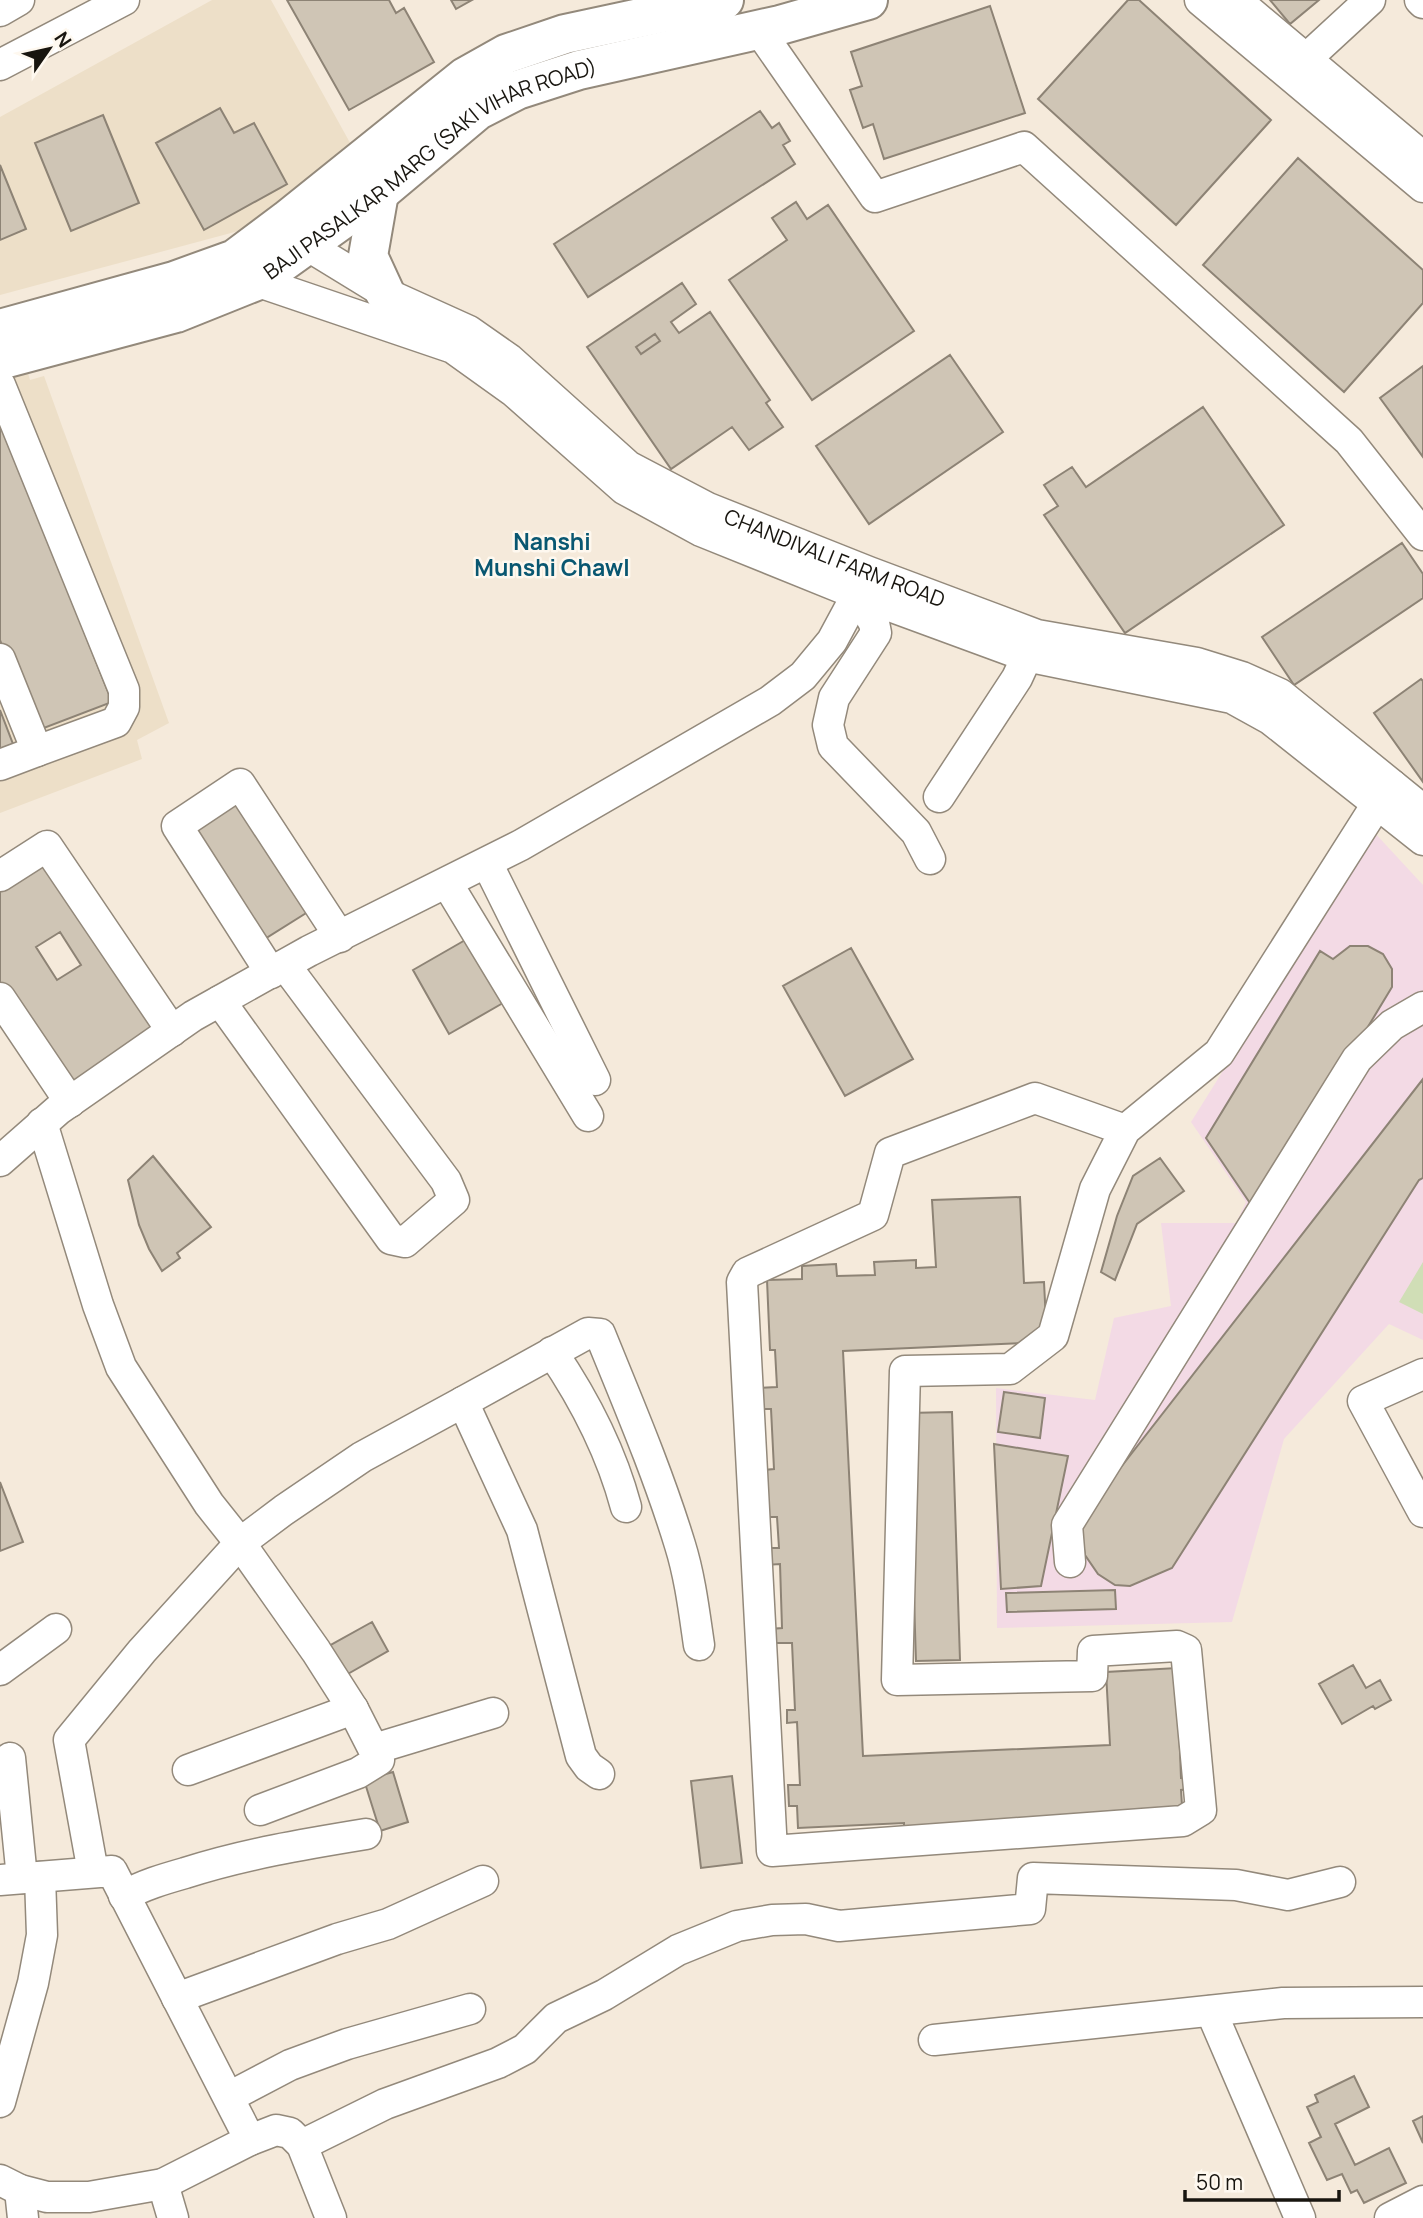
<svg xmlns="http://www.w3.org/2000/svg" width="1423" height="2218" viewBox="0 0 1423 2218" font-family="Manrope,sans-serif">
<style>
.commercial{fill:#f3dae5}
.built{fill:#eddfc8}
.green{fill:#d0deb6}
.building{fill:#cfc5b5;stroke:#8d8375;stroke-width:2;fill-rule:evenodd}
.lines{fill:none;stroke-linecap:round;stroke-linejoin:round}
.minor-casing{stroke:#93897b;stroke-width:33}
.major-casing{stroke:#93897b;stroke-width:42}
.minor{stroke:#fff;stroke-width:30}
.major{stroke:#fff;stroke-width:38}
.labels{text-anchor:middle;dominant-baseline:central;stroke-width:5;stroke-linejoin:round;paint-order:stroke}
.street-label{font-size:21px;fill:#18150f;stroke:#fef8ef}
.neighbourhood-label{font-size:23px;font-weight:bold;fill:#095771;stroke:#fef8ef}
</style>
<rect width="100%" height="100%" fill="#f5eadb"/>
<!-- commercial -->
<path class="commercial" d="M1373,831L1423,885V1340L1389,1324L1284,1439L1232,1622L997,1628L996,1388L1095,1400L1114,1318L1171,1306L1161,1223H1236L1246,1202L1191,1122Z"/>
<!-- built -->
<path class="built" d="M212,0H271L354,150L261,225L0,295V117Z
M28,373L30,380L44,376L169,723L137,740L142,759L0,813V382Z"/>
<!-- green -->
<path class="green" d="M1423,1262V1314L1399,1302Z"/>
<!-- building -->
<path class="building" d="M287,0H389L396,13L404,8L434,62L349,110Z
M451,0H472L456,9Z
M1128,0H1139L1271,120L1176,225L1038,99Z
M1270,0H1319L1290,24Z
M990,6L1025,113L884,159L873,124L863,128L850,90L862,86L851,52Z
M220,108L234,133L254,123L287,184L204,230L156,143Z
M760,111L772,128L779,123L790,141L783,145L795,164L588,297L554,244Z
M103,115L139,203L71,231L35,143Z
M1298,158L1423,270V303L1344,392L1203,265Z
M0,165L26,229L0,240Z
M796,202L807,219L828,205L914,331L812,400L729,280L787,240L772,218Z
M682,283L696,304L671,322L679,333L710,312L770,400L766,403L783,427L749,450L732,427L671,469L587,347ZM655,334L660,341L641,354L636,347Z
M655,334L660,341L641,354L636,347Z
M950,355L1003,432L869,524L816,446Z
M1423,366V457L1380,398Z
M1203,407L1284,525L1125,633L1044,515L1058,506L1044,485L1072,467L1086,487Z
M0,419L112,702L36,731L0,640Z
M1402,543L1423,574V598L1294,685L1262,637Z
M1421,679L1423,681V782L1374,713Z
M0,710L13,744L0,749Z
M241,795L311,910L263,940L193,825Z
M50,857L155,1032L63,1090L42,1049L0,982V888ZM60,932L81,965L57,980L36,947Z
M467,939L503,1003L449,1034L413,970Z
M1350,946H1368L1383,954L1392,969V987L1256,1212L1206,1138L1320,951L1333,959Z
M851,948L913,1059L845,1096L783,986Z
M1423,1079V1178L1419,1180L1172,1568L1130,1586L1115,1585L1098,1574L1085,1555L1079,1521Z
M153,1156L211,1227L177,1253L180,1258L162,1271L149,1249L139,1225L128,1180Z
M1160,1158L1184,1191L1137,1224L1115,1280L1101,1272L1117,1216L1133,1176Z
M1020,1197L1024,1283L1044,1282L1047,1342L843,1351L863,1756L1110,1745L1106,1672L1177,1668L1181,1778H1190L1191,1789L1181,1790L1183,1821L904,1835V1823L798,1828L797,1806H789L788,1785H800L797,1722L787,1723V1710H795L792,1643H771L770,1629L782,1628L780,1564L766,1565L765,1548H779L777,1517H766L764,1470L774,1469L771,1409H755L754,1388L777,1387L775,1350H770L767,1280L802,1279V1266L836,1264L837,1276L875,1275L874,1262L916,1260V1268L936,1267L932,1200Z
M1004,1392L1045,1398L1040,1438L998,1432Z
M952,1412L960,1660L916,1661L908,1413Z
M994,1444L1068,1456L1041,1586L1001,1589Z
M0,1482L23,1542L0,1551Z
M1115,1590L1116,1609L1007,1612L1006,1593Z
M372,1622L388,1651L346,1675L329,1646Z
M1353,1665L1366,1688L1380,1680L1391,1700L1375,1709L1373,1706L1342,1724L1319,1684Z
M393,1772L408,1822L380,1831L364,1780Z
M732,1776L742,1863L701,1868L691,1781Z
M1354,2076L1369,2107L1335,2124L1355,2165L1389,2148L1406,2183L1364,2203L1357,2190L1351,2193L1342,2174L1327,2180L1309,2143L1321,2137L1307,2107L1318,2102L1315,2095Z
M1423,2116V2143L1413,2121Z"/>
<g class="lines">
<defs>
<g id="minor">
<path d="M1200,0L1423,187"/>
<path d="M1236,0L1423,157"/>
<path d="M1420,0L1423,3"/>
<path d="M0,11L19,0"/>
<path d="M759,30L875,197L1024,147L1349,441L1423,535"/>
<path d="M0,65L124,0"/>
<path d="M1298,75L1306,59L1370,0"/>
<path id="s1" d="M294,229L305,244L385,293L469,331L509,359L628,466L708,508L869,572L1037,635L1197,663L1242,677L1280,694L1423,810"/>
<path d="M246,270L256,281L453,348L513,391L624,489L701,531L857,594L1026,656L1232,698L1270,719L1423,840"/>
<path d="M0,385L124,690V707L116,722L37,751L0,659"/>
<path d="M857,594L874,623L876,633L834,698L828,725L833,746L916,832L930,859"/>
<path d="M0,765L37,751"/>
<path d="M939,797L1017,678L1035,639"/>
<path d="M487,863L595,1080"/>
<path d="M0,876L47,846L172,1031"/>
<path d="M447,883L588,1116"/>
<path d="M271,973L177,826L240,784L340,937"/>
<path d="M0,998L70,1102"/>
<path d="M220,1001L391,1239L405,1242L454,1200L446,1181L285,965"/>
<path d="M42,1123L98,1305L121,1367L209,1504L240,1543L316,1651L353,1709L379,1760L358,1773L260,1810"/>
<path d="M1125,1130L1035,1098L890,1153L873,1215L747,1273L742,1282L772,1851L1183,1821L1201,1810L1186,1650L1177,1646L1093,1651L1092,1676L897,1680L905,1371L1010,1369L1053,1336L1095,1189L1125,1130L1219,1053L1377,804L1392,785"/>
<path d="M0,1161L58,1110L193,1016L309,951L521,845L770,701L803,676L832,641L867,576"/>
<path d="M552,1352C584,1399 611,1451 626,1507"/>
<path d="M1423,1374L1363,1401L1423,1512"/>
<path d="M463,1402L588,1333L600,1334C628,1403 658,1473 680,1545C690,1577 694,1611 699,1645"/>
<path d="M1070,1562L1067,1525L1357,1059L1392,1025L1423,1007"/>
<path d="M0,1670L56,1629"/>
<path d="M374,1749L493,1713"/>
<path d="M10,1758L22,1878"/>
<path d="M188,1770L353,1709"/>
<path d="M93,1872L69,1740L142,1651L240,1543L284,1510L362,1457L463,1402L522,1530L581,1756L589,1767L599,1774"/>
<path d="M0,1880L112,1871L250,2140"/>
<path d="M124,1896C143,1885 164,1879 185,1873C244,1854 305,1844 366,1834"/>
<path d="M177,1998L337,1939L388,1924L483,1881"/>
<path d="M1211,2011L1300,2218"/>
<path d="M934,2040L1283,2003L1423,2002"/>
<path d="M229,2097L290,2065L347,2044L470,2009"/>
<path d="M0,2102L33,1983L42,1935L40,1877"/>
<path d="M302,2145L385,2104L498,2063L525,2049L556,2018L604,1995L678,1950L737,1926L772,1920L806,1919L839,1926L1030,1909L1033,1878L1236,1885L1288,1895L1340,1882"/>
<path d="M0,2180L20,2190L47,2197H89L163,2184L250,2140L276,2130L290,2133L302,2145L331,2218"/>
<path d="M163,2184L173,2218"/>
<path d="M20,2190L23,2218"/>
<path d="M1390,2218L1423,2201"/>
</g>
<g id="major">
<path d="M379,193L368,256L385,293"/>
<path d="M0,329L174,281L235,259L287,220L465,77L506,54L565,34L724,0"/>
<path id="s2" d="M0,360L176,313L256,281L379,193L478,110L517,90L579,70L780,25L868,0"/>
</g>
</defs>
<!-- minor casing -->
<use href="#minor" class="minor-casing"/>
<!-- major casing -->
<use href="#major" class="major-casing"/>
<!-- minor -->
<use href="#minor" class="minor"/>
<!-- major -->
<use href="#major" class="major"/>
</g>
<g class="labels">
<!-- street labels -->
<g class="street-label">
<text stroke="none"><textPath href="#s2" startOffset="478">BAJI PASALKAR MARG (SAKI VIHAR ROAD)</textPath></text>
<text stroke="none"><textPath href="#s1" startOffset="640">CHANDIVALI FARM ROAD</textPath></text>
</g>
<!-- neighbourhood labels -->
<g class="neighbourhood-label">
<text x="552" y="541">Nanshi<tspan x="552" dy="26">Munshi Chawl</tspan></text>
</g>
</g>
<!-- north arrow -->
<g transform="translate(49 49) rotate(56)" stroke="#fef8ef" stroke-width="5" paint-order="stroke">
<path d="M0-5L12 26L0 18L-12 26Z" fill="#18150f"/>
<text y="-10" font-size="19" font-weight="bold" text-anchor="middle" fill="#18150f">N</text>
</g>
<!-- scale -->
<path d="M1185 2190v10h154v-10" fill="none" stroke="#18150f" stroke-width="3.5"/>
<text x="1196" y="2190" font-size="21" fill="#18150f" stroke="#fef8ef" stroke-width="5" paint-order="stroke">50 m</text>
</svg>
